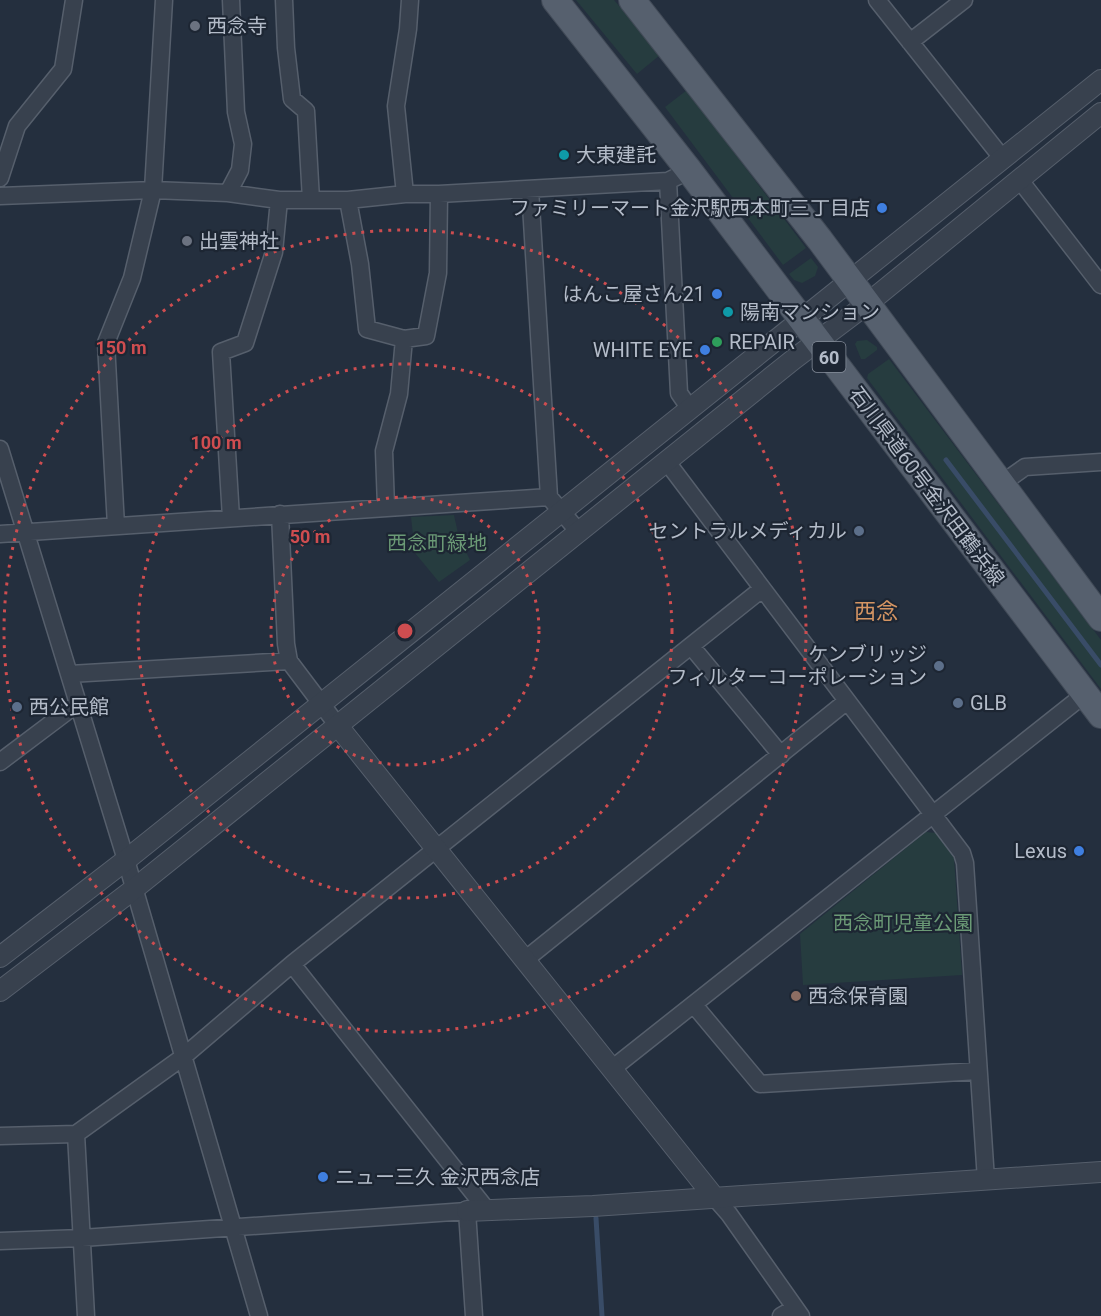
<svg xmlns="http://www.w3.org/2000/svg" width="1101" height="1316" viewBox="0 0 1101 1316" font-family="Roboto,'Noto Sans JP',sans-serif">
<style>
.green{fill:#263c3f}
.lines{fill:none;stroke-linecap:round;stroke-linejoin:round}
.stream{stroke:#394c67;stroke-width:5}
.minor-casing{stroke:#565f6c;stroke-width:19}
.tertiary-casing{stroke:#565f6c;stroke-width:22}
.primary-casing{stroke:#414a57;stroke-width:28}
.minor{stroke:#38414e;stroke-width:16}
.tertiary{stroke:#38414e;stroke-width:20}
.primary{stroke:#56606e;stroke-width:26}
.ring{fill:none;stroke:#ce4d50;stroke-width:3;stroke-dasharray:3 6}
.worship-dot{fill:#6b7280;stroke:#1d2633;stroke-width:2}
.culture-dot{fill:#0f9aa8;stroke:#1d2633;stroke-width:2}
.shop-dot{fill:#3f7fe0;stroke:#1d2633;stroke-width:2}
.leisure-dot{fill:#2e9e5b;stroke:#1d2633;stroke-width:2}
.service-dot{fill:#5c6f8a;stroke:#1d2633;stroke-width:2}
.education-dot{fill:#8d6e63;stroke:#1d2633;stroke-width:2}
.labels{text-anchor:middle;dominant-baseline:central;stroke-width:4.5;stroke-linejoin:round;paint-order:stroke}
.shield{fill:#1d2633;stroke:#878f9c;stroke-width:1.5}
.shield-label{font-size:18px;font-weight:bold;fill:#b4bcc9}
.poi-label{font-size:20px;fill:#b4bcc9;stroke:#1d2633;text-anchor:start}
.street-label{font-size:20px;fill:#b4bcc9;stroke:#1d2633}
.park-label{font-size:20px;fill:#6b9a76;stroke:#1d2633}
.quarter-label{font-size:22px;fill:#d59563;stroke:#1d2633}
.centre{fill:#ce4d50;stroke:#1d2633;stroke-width:3}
.ring-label{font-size:18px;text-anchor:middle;font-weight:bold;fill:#ce4d50;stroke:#1d2633;stroke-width:4.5;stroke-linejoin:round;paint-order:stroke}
</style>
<rect width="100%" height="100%" fill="#242f3e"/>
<!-- green -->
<path class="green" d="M576,0H614L660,55L637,74Z
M687,90L806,248L783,265L665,107Z
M811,258L818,267L815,276L802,283L794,280L789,274Z
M867,340L877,347V350L865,359H861L855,344L857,341Z
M889,359L1101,640V689L867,378L868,374Z
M454,515L459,538L470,560L439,582L415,553L411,517Z
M926,832L936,833L954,858L962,975L803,985L800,934Z"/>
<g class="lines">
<!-- stream -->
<path class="stream" d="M946,460L1101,665
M596,1218L602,1316"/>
<defs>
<path id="minor" d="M284,0L286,48L292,99L306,111L311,200
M877,0L1003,159
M910,42L964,0
M678,176L668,181L679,393L690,409
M0,178L17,126L63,69L74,0
M1019,179L1101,285
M530,189L549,497
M228,193L240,170L243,144L236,112L231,0
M405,194L396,106L408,29L410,0
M0,196L153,190L228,193L279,200H348L405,194H439L668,181
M348,200L360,264L367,329L404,339L399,394L384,451L386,507
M404,339L426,336L438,273L439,194
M0,449L126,860L259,1316
M667,462L962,853L965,863L986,1180
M1001,484L1025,467L1101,462
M280,514L286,644L289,661L338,726
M231,518L221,352L245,343L274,252L279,200
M116,526L106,343L132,278L153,190L164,0
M0,534L549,497L579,532
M691,646L781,755
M70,674L289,661
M0,762L77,704
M526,959L847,701
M292,964L487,1210
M694,1005L760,1084L978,1071
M613,1068L1085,694
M76,1134L86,1316
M0,1136L76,1134L183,1057L292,964L762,589
M715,1198L729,1214L801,1316
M0,1241L82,1238L467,1211L474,1316
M781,1316L795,1308"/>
<path id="tertiary" d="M338,726L715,1198
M0,957L126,860L1101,80
M0,991L134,889L794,359L867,304L1101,113
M467,1211L593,1206L1101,1172"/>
<path id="primary" d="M555,0L688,169L1101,715
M632,0L820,240L1101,618"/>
</defs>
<!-- minor casing -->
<use href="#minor" class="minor-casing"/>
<!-- tertiary casing -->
<use href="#tertiary" class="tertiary-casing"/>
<!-- primary casing -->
<use href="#primary" class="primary-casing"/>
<!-- minor -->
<use href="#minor" class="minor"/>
<!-- tertiary -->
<use href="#tertiary" class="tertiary"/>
<!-- primary -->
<use href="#primary" class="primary"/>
</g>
<!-- distance rings -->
<g class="ring">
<circle cx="405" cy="631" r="134"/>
<circle cx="405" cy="631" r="267"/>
<circle cx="405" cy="631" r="401"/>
</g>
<!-- markers -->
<g class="worship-dot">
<circle cx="195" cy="26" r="6"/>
<circle cx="187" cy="241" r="6"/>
</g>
<g class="culture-dot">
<circle cx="564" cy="155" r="6"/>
<circle cx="728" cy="312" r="6"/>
</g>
<g class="shop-dot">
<circle cx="882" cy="208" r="6"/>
<circle cx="717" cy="294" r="6"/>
<circle cx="705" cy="350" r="6"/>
<circle cx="1079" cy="851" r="6"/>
<circle cx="323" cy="1177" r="6"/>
</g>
<circle class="leisure-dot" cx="717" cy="342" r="6"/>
<g class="service-dot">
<circle cx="859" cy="531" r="6"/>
<circle cx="939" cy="666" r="6"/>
<circle cx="958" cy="703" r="6"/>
<circle cx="17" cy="707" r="6"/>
</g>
<circle class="education-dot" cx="796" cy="996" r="6"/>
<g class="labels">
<!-- shield labels -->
<rect class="shield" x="812.5" y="342" width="33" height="30" rx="4.5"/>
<g class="shield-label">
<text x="829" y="357">60</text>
</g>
<!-- poi labels -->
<g class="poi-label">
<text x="207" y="26">西念寺</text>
<text x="576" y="155">大東建託</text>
<text x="870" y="208" text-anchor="end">ファミリーマート金沢駅西本町三丁目店</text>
<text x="199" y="241">出雲神社</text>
<text x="705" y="294" text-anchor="end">はんこ屋さん21</text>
<text x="740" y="312">陽南マンション</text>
<text x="729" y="342">REPAIR</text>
<text x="693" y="350" text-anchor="end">WHITE EYE</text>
<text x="847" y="531" text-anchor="end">セントラルメディカル</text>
<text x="927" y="654" text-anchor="end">ケンブリッジ<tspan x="927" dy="23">フィルターコーポレーション</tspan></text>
<text x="970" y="703">GLB</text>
<text x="29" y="707">西公民館</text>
<text x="1067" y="851" text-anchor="end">Lexus</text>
<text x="808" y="996">西念保育園</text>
<text x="335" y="1177">ニュー三久 金沢西念店</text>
</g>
<!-- street labels -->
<g class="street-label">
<text transform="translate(927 486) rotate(53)">石川県道60号金沢田鶴浜線</text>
</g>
<!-- park labels -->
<g class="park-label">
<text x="437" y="543">西念町緑地</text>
<text x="903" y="923">西念町児童公園</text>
</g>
<!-- quarter labels -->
<g class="quarter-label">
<text x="876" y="611">西念</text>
</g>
</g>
<circle cx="405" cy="631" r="9" class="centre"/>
<g class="ring-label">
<text x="121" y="354">150 m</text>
<text x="216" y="449">100 m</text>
<text x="310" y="543">50 m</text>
</g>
</svg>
